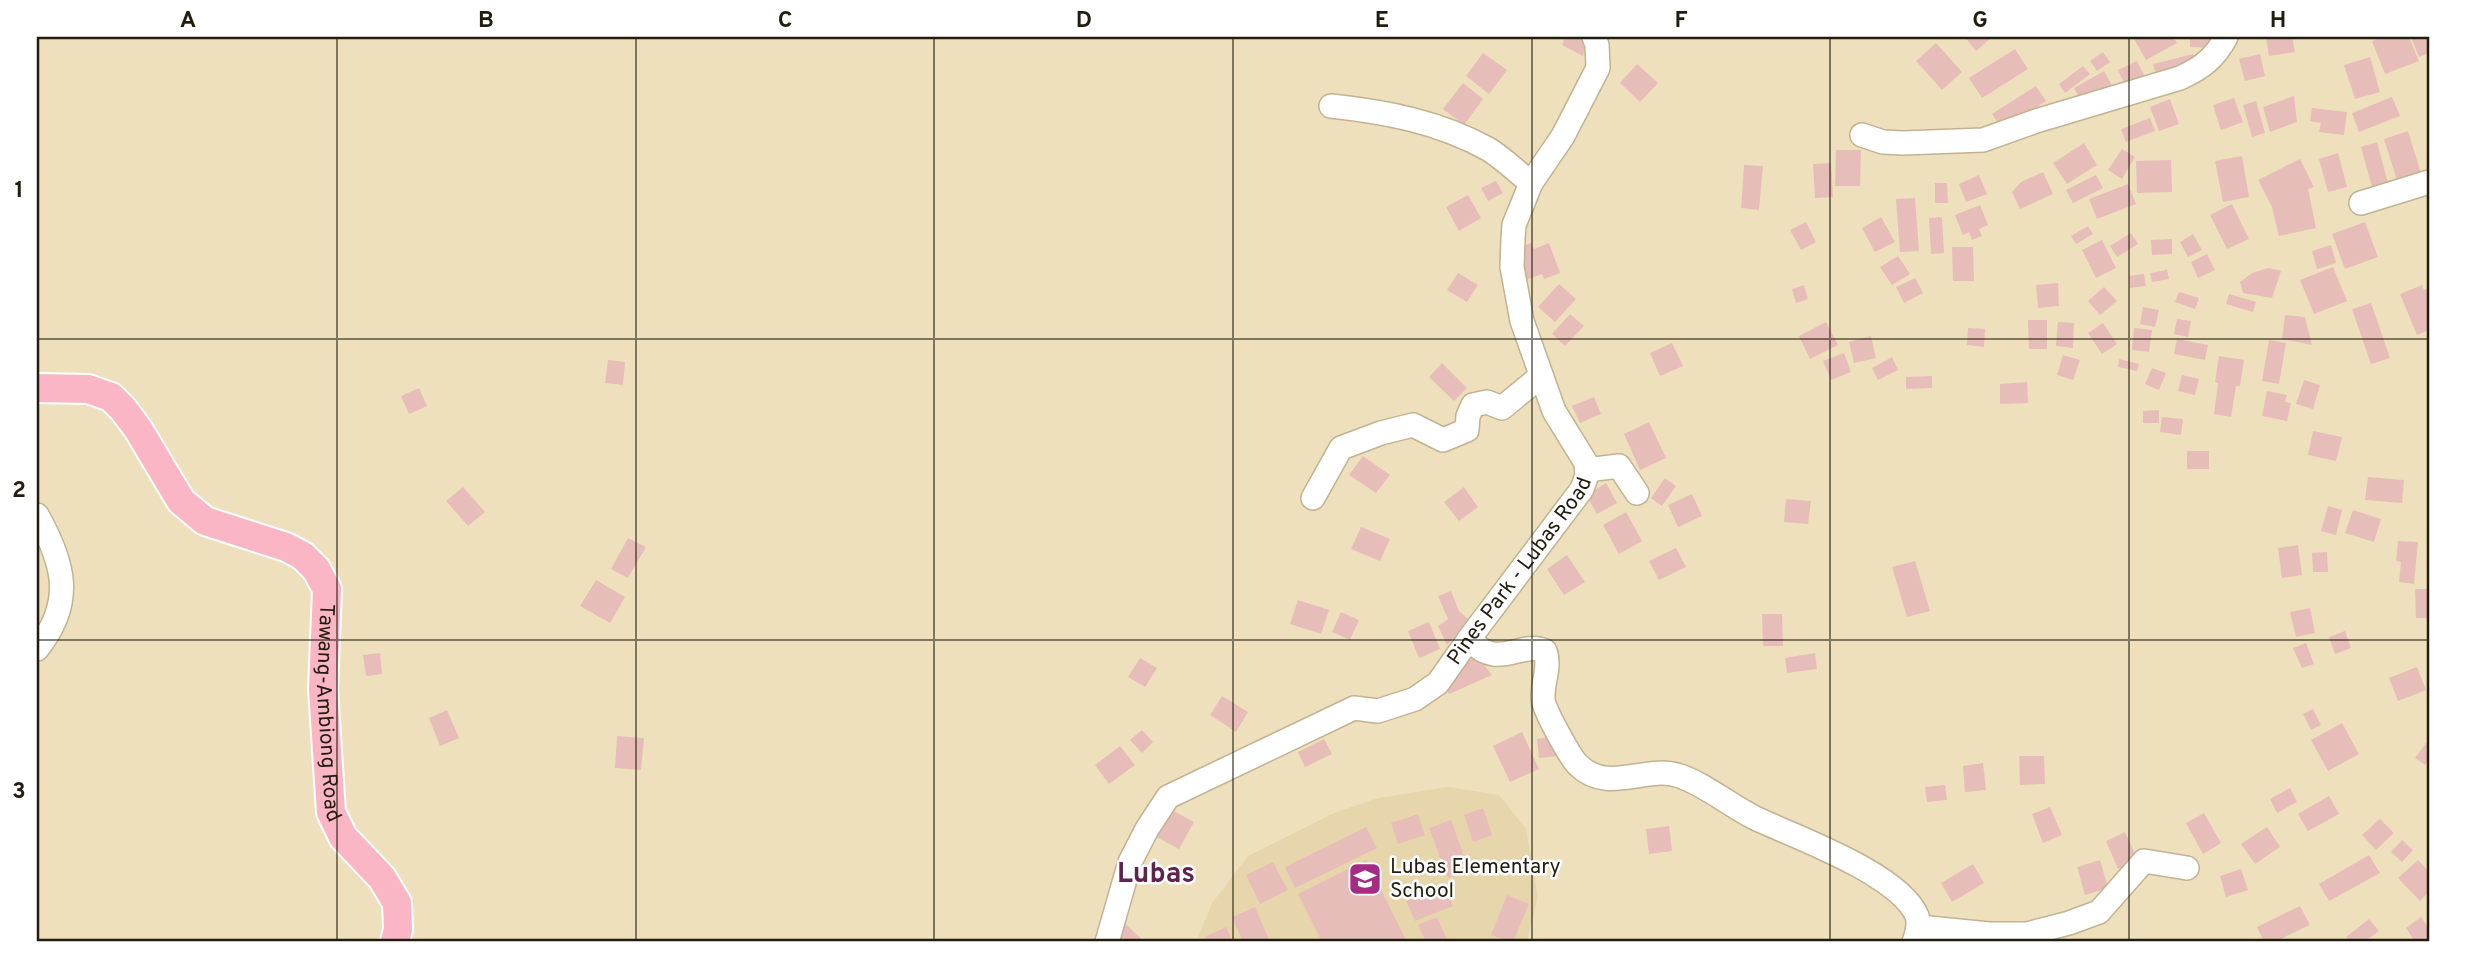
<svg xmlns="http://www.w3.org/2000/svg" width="2466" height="979" viewBox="0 0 2466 979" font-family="Overpass,sans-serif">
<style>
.built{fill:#e7d6ab}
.building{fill:#e7bdb9}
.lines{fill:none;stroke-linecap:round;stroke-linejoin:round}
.minor-casing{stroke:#c1b391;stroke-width:26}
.major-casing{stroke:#fff;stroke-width:32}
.minor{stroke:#fff;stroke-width:23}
.major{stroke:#fbb6c5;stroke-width:28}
.grid{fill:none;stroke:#221d0f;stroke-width:2;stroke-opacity:0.55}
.labels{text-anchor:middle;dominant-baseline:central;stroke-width:5;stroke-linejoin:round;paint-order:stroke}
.street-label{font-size:21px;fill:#221d0f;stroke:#fff}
.poi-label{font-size:21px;fill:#221d0f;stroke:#fff;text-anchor:start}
.district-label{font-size:28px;font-weight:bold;fill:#5f244d;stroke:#fff}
.neatline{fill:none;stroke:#221d0f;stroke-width:2.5}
.grid-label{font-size:23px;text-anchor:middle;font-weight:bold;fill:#221d0f}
</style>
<rect width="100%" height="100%" fill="#eee0bc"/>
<!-- built -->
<path class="built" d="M1448,787L1499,795L1526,829L1538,896L1527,942H1196L1212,903L1248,856L1334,813L1378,798Z"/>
<!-- building -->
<path class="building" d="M1565,37H1587L1583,56L1562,45Z
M1965,37H1990L1991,38L1976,51Z
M2133,37H2173L2177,43L2146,60Z
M2190,37H2217V48L2190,47Z
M2266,37H2292L2295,52L2269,56Z
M2383,37H2409L2419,61L2385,74L2372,41Z
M2411,37H2429V53L2419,57Z
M1936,43L1962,72L1942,90L1916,61Z
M2015,49L2028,69L1982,98L1969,78Z
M2103,52L2110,62L2097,71L2090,61Z
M1483,53L1507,70L1489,94L1466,76Z
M2193,54L2196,69L2157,79L2153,64Z
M2260,54L2265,76L2245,81L2239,59Z
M2370,57L2380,92L2355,99L2344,65Z
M2137,61L2147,81L2128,91L2118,70Z
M1637,64L1658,83L1640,102L1620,83Z
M2083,66L2090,74L2065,93L2059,84Z
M2104,71L2114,89L2084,106L2074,88Z
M1463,83L1483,99L1464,125L1443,109Z
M2036,86L2046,101L2002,129L1992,114Z
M2294,96L2297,122L2270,132L2263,107Z
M2392,97L2400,116L2359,132L2352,113Z
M2234,98L2243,122L2221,130L2213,105Z
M2170,99L2179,124L2159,131L2150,107Z
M2256,101L2265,133L2252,137L2243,105Z
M2312,108L2347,112L2344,135L2319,132L2321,123L2310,121Z
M2150,118L2155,131L2126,142L2121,129Z
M2408,131L2423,180L2399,187L2384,139Z
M2377,142L2390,191L2374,195L2361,147Z
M2084,143L2097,165L2067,184L2053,163Z
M2122,149L2135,157L2122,179L2108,170Z
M1836,150H1861L1860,186H1835Z
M2338,153L2347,187L2328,192L2319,159Z
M2242,156L2249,197L2223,202L2215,161Z
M2300,159L2314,187L2308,189L2316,228L2279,236L2272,207L2258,180Z
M2171,160L2172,192L2137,193L2136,161Z
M1831,163L1833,197L1815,198L1813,164Z
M1744,165L1763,166L1759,210L1741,208Z
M2043,172L2053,194L2020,209L2012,192L2021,182Z
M1979,175L1987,194L1966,202L1959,184Z
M2096,175L2103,188L2073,203L2066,190Z
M1496,181L1503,193L1488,201L1481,188Z
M1935,183H1947L1948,203H1935Z
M2128,184L2136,204L2097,219L2089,199Z
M1468,195L1481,218L1459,231L1446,207Z
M1915,198L1919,251L1900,252L1896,199Z
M2232,204L2249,239L2227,249L2210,215Z
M1980,205L1988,225L1979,229L1982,236L1972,240L1969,232L1963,235L1955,215Z
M1881,217L1895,242L1875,252L1862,228Z
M1942,217L1944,253L1931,254L1929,218Z
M1806,222L1816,242L1801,250L1790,230Z
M2365,222L2378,257L2345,269L2332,234Z
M2088,226L2093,234L2076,244L2071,236Z
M2131,233L2138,244L2117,257L2110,246Z
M2193,234L2202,250L2188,257L2180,242Z
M2172,239V254L2152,255L2151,240Z
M2102,240L2116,268L2096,278L2082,250Z
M1531,243L1534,249L1549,243L1560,273L1544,279L1542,274L1526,280L1515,249Z
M2331,245L2336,263L2317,269L2312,251Z
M1952,247H1973L1974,281H1953Z
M2207,254L2215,270L2198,278L2191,262Z
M1898,256L1910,274L1892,285L1880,267Z
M2333,267L2347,301L2314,314L2300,280Z
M2268,268L2281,271L2272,298L2243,293L2240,282L2252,273Z
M2167,270L2169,279L2152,282L2150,273Z
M1458,273L1478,285L1467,302L1447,290Z
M2144,274L2146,286L2130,288L2129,276Z
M1915,278L1923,293L1904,303L1896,287Z
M2058,283L2059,306L2038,308L2036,285Z
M1559,284L1576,299L1555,322L1538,307Z
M1804,285L1808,299L1796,303L1792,289Z
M2422,285L2424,290L2429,288V330L2417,335L2400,294Z
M2104,287L2117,301L2100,315L2088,301Z
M2179,292L2199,298L2195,309L2175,302Z
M2229,294L2256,302L2253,312L2226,304Z
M2371,303L2390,358L2371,364L2352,309Z
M2143,307L2159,310L2155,327L2140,324Z
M1570,314L1584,326L1565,346L1552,334Z
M2285,315L2305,317L2312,345L2282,339Z
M2177,319L2191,321L2188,337L2174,334Z
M2028,320H2047V349H2029Z
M1826,322L1838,345L1810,359L1799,336Z
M2058,322L2074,323L2073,348L2056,346Z
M2103,323L2117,344L2102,354L2088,333Z
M1968,328L1985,329L1984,347L1967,345Z
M2134,328L2152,330L2149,352L2132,350Z
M1871,336L1876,358L1854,363L1849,342Z
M2177,339L2208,345L2205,360L2174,354Z
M2269,340L2286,343L2279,384L2262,381Z
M1672,343L1683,366L1660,376L1650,353Z
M1844,353L1851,372L1831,380L1823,361Z
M2063,355L2080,360L2073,380L2057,375Z
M2219,356L2244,360L2240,386H2236L2231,417L2214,414L2218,383L2215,382Z
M1892,357L1898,370L1878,380L1872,368Z
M2119,359L2139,364L2137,371L2118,367Z
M608,360L625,362L623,385L605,383Z
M1442,363L1467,388L1454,401L1429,377Z
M2152,368L2166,373L2159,390L2145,384Z
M2182,375L2199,379L2195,395L2178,391Z
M1932,376V388L1906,389V377Z
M2304,380L2320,385L2313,409L2296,404Z
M2027,382L2028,403L2000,404V384Z
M419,388L427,406L409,414L401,396Z
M2267,391L2287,395L2285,402L2291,403L2287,421L2262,416Z
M1594,397L1601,414L1580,423L1572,406Z
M2159,410V423H2143V411Z
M2162,417L2183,419L2181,435L2160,432Z
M1649,422L1666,458L1640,470L1624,434Z
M2313,431L2342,437L2336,461L2308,455Z
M2187,451H2209V469H2187Z
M1363,456L1390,475L1376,493L1349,475Z
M2368,477L2404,480L2402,503L2365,500Z
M1665,478L1676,486L1662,506L1651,498Z
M1606,483L1617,503L1597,514L1586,495Z
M463,487L485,512L468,526L446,501Z
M1464,487L1478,507L1459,521L1444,502Z
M1692,494L1702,516L1678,527L1668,505Z
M1786,499L1811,501L1808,524L1784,522Z
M2328,506L2342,510L2336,535L2321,531Z
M2353,510L2381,519L2374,542L2345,533Z
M1626,512L1642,541L1619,554L1603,525Z
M1361,527L1390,539L1380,561L1351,549Z
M628,538L646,547L628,578L611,569Z
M2398,541L2418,542L2414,584L2399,582L2401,562L2396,561Z
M2298,545L2302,575L2282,578L2278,548Z
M1676,548L1686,567L1659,580L1649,561Z
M2327,552L2328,572H2313L2312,553Z
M1567,555L1585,582L1564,595L1547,569Z
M1915,561L1930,611L1907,617L1892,567Z
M596,580L625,597L610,623L580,606Z
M2415,589H2429V618H2416Z
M1451,591L1459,611L1469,620L1447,645L1438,626L1448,619L1438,596Z
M1298,600L1329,610L1321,634L1290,624Z
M2310,608L2315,633L2296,637L2290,612Z
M1341,612L1359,620L1350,640L1332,632Z
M1762,614H1782L1783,646H1763Z
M1429,622L1440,649L1419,658L1408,631Z
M2345,631L2351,648L2335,654L2329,637Z
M2306,643L2314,664L2302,668L2293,648Z
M1468,645L1492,675L1449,694L1443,684Z
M380,653L382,674L366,676L363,655Z
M1815,653L1817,669L1787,673L1785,658Z
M1140,658L1157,668L1145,687L1128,677Z
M2417,667L2426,690L2398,701L2389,678Z
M1222,696L1248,712L1236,732L1210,715Z
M2313,709L2321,725L2311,730L2303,714Z
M447,710L459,738L440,746L429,718Z
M2342,723L2359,754L2328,771L2311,740Z
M1142,730L1153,742L1142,753L1130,740Z
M1522,732L1539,769L1510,782L1493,746Z
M617,736L644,738L641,770L615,768Z
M1556,736L1558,756L1539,758L1537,739Z
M1324,739L1332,754L1305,767L1298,752Z
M2426,743L2429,745V759L2425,765L2415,758Z
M1120,746L1135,765L1109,784L1095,765Z
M2019,756H2044L2045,784L2020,785Z
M1983,763L1986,790L1965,792L1963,766Z
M1945,785L1947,800L1927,802L1925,787Z
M2290,788L2297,802L2277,813L2270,799Z
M2329,796L2339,814L2308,831L2298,814Z
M1166,807L1194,822L1179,849L1151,834Z
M2050,807L2062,835L2043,843L2032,814Z
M1483,808L1492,835L1473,842L1464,815Z
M2204,813L2221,843L2203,854L2186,823Z
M1418,814L1425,835L1398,844L1391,823Z
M2380,819L2394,833L2376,850L2362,835Z
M1451,820L1469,870L1448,878L1429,828Z
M1669,826L1672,851L1649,854L1646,829Z
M1366,827L1377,848L1295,888L1285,867Z
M2267,827L2280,847L2255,864L2241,844Z
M2125,832L2138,860L2118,869L2106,841Z
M2402,840L2413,850L2402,862L2391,852Z
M2369,855L2380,873L2329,901L2319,884Z
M1366,860L1407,942H1322L1298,894Z
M2100,860L2108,888L2085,895L2077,867Z
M2418,860L2429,872V892L2420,901L2398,878Z
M1273,862L1288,890L1260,904L1246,875Z
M1973,864L1984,883L1952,902L1941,883Z
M2241,869L2248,890L2226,897L2220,876Z
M1444,885L1453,906L1415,921L1406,901Z
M1507,895L1529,904L1513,942L1491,935Z
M2300,906L2310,925L2274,942H2264L2257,927Z
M1255,907L1270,942H1243L1232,917Z
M1437,917L1448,942H1426L1418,925Z
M2421,917L2429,929V940L2415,942L2406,928Z
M2369,919L2379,931L2364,942H2351L2346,937Z
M1121,920L1145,942H1115Z
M1226,927L1233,942H1208L1205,937Z"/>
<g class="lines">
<defs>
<g id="minor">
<path d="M1331,106C1387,112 1439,122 1488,149C1503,158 1517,172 1531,183"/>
<path d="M1862,135L1883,142L1903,143L1983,140L2036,121L2180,78C2202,68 2215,58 2226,37"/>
<path d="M2361,203L2429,182"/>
<path d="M1587,470L1619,466L1637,493"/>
<path d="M1313,498L1341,448L1381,433L1413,425L1443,440L1467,430L1468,416L1473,405L1487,402L1502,408L1541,376"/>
<path d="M37,515C64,563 75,602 37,649"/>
<path d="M1469,639C1499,672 1519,640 1545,651C1551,666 1542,683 1543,699C1544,710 1570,757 1578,765C1609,795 1645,764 1680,776C1706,785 1729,805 1755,818C1795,837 1900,874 1917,916C1920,925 1917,933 1914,942"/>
<path d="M1919,927L1989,934H2027L2069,923L2099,912L2144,861L2187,868"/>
<path id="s1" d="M1107,942L1130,862L1147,829L1168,797L1354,708L1378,711L1415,699L1438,683L1469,639L1582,489L1587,475L1586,463L1554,411L1522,321L1512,267L1513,239L1514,225L1531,183L1563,136L1598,68L1597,45L1594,37"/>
</g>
<g id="major">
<path id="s2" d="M37,388L88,389L111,397L123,409L138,429L181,501L205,521L286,547L303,556L316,569L327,589L323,689L331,812L343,837L382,878L397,903L398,929L395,942"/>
</g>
</defs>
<!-- minor casing -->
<use href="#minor" class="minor-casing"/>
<!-- major casing -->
<use href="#major" class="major-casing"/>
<!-- minor -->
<use href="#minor" class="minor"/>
<!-- major -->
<use href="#major" class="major"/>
</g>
<!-- grid -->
<path class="grid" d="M337,37V942M636,37V942M934,37V942M1233,37V942M1532,37V942M1830,37V942M2129,37V942M37,339H2429M37,640H2429"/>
<!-- icons -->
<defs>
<symbol id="school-square" viewBox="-11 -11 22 22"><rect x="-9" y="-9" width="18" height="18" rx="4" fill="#a42c83" stroke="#fff"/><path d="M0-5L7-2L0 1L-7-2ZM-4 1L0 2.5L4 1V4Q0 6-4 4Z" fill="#fff"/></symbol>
</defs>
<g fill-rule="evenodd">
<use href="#school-square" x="1346" y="860" width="38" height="38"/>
</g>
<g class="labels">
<!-- street labels -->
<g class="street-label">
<text stroke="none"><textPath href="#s1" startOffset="595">Pines Park - Lubas Road</textPath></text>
<text stroke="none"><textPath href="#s2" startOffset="502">Tawang-Ambiong Road</textPath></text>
</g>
<!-- poi labels -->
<g class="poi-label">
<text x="1390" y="867">Lubas Elementary<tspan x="1390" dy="24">School</tspan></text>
</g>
<!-- district labels -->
<g class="district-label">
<text x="1156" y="875">Lubas</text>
</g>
</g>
<!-- border -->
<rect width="2466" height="979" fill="none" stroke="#ffffff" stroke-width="77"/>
<rect x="38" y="38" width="2390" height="902" class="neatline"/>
<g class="grid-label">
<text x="188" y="27">A</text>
<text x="486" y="27">B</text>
<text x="785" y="27">C</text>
<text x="1084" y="27">D</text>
<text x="1382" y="27">E</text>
<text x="1681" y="27">F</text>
<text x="1980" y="27">G</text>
<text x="2278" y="27">H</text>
<text x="19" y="197">1</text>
<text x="19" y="497">2</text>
<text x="19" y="798">3</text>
</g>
</svg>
